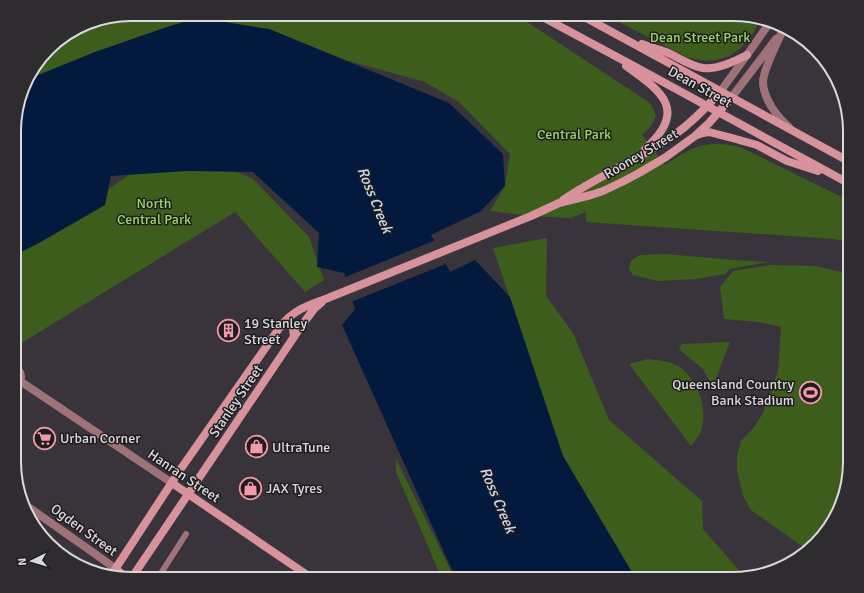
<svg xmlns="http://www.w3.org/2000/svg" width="864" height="593" viewBox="0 0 864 593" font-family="Signika,sans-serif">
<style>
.green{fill:#3d5d1d}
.water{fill:#031a3e}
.pier{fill:#39343b}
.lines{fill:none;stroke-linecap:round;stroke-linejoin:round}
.lane{stroke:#9e7278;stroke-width:6}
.street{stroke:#9e7278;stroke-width:8}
.secondary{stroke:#d8929c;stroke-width:8}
.labels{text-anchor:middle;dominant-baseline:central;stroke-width:3;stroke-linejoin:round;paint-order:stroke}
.park-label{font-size:14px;fill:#9bd667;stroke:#1f1d20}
.street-label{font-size:14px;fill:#dcd9dd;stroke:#1f1d20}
.poi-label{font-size:14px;fill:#dcd9dd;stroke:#1f1d20;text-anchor:start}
.water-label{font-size:15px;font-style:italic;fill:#cddaee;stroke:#1f1d20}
.rim{fill:none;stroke:#dcd9dd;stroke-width:2}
</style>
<rect width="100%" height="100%" fill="#39343b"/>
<!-- green -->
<path class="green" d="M131,14H515L650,103L656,115C653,125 649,128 642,135L665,165C674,159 684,152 695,148C710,142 725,144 740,147L850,201V243L835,239L586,222V212L571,218L531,216L490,211L505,186L510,154L459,102L425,82L345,60L269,29L199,18L173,25L95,52L26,80L54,43L87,23Z
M604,14H740L759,21L754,32L740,49L729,56L717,60L704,61L686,57Z
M145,164L221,165L253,179L309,237L324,280L305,292L235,212L15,347V253Z
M547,238L546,296L573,333L609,420L702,501L703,529L744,576L733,579H636L563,456L493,248Z
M664,254L734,260L768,262L730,269L725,274L696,279L658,281L633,275L629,269L630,263L632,260L640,255Z
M770,265L816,266L850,274V469L826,533L806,549L751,510L743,496L737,470V455L741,441L755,426L763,413L778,371L781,327L758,322L724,319L720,287L733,271Z
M730,342L713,386L702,368L681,351L679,347L682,344Z
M648,359C658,360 667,361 676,365C697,376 710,411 700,433C698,438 694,442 691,446L629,364Z
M396,459L400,467L455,579H442L396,472Z"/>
<!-- water -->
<path class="water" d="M199,18L269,29L449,103L503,154L505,186L481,211L431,235L450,272L475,260L510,297L563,456L636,579H456L342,325L355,309L344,273L317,267L319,233L253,172L187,171L111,176L105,205L39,243L15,255V116L26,80L95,52L173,25Z"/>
<!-- pier -->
<path class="pier" d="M436,240L448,263L351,302L343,278Z"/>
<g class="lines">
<!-- lane -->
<path class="lane" d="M160,579L158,578L186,534"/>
<!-- street -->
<path class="street" d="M783,30C777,43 763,70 763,82C763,91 767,99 771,106C776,114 782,121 789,127
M720,92L747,55L768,25
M731,98L776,39
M15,368C23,372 23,381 15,384
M20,381L172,483
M24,504L91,551L116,569"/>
<!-- secondary -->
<path class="secondary" d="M537,14L632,65L850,184
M579,14L850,162
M642,44C650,47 658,49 666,52C678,57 690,66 703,68C717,70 735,61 747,55
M626,66C663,92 688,111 645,149
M697,135L703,133L709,132L732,138L757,145L787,161L818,171
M563,200C598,176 638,160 673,136C690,124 706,108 720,92
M280,327L285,325H290L293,328L294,337
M172,483L313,579
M116,569L128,579
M112,574L180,470L280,327C293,310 308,305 328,298L531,216L559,203L591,195L603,191L624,181L639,173L666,157L695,136L709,123L731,98
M131,579L302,325L314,309L322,302"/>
</g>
<!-- icons -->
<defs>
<symbol id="building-ring" viewBox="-11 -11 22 22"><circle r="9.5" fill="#1f1d20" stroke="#f39aac" stroke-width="1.5"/><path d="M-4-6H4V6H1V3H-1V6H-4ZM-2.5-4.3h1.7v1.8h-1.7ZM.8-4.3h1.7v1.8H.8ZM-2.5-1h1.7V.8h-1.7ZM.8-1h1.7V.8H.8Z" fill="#f39aac"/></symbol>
<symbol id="stadium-ring" viewBox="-11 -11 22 22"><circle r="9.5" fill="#1f1d20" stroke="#f39aac" stroke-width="1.5"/><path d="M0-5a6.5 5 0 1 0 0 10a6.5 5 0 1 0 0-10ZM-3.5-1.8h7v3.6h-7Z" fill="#f39aac"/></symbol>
<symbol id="supermarket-ring" viewBox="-11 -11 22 22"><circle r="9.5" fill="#1f1d20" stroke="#f39aac" stroke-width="1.5"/><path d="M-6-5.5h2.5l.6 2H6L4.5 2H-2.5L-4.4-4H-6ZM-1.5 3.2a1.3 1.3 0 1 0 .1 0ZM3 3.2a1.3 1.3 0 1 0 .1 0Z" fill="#f39aac"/></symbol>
<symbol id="shop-ring" viewBox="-11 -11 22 22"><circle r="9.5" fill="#1f1d20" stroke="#f39aac" stroke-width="1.5"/><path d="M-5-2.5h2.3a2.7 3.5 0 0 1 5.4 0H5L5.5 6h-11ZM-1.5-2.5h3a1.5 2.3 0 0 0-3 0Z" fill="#f39aac"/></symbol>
</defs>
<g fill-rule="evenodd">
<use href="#building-ring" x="216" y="318" width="25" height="25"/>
<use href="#stadium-ring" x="798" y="380" width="25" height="25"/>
<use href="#supermarket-ring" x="32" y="426" width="25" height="25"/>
<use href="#shop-ring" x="244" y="434" width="25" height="25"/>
<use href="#shop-ring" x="238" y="476" width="25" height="25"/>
</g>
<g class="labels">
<!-- park labels -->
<g class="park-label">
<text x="700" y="37">Dean Street Park</text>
<text x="574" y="134">Central Park</text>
<text x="154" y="203">North<tspan x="154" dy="16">Central Park</tspan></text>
</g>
<!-- street labels -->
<g class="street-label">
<text transform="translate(700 87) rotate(29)">Dean Street</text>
<text transform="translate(641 154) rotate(-31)">Rooney Street</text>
<text transform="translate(236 401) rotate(-56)">Stanley Street</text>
<text transform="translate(184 476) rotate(34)">Hanran Street</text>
<text transform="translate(84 530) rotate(36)">Ogden Street</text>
</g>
<!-- poi labels -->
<g class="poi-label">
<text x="244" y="323">19 Stanley<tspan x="244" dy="16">Street</tspan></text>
<text x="794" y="384" text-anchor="end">Queensland Country<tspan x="794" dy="16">Bank Stadium</tspan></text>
<text x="60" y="438">Urban Corner</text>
<text x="272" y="447">UltraTune</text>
<text x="266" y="488">JAX Tyres</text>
</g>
<!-- water labels -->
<g class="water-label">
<text transform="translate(375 200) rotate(68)">Ross Creek</text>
<text transform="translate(498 500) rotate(67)">Ross Creek</text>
</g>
</g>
<!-- crop -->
<path d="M0 0H864V593H0ZM131 21H733A110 110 0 0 1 843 131V462A110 110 0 0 1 733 572H131A110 110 0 0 1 21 462V131A110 110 0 0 1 131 21Z" fill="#2e2c2f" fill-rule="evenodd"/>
<path class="rim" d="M131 21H733A110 110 0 0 1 843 131V462A110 110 0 0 1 733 572H131A110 110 0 0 1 21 462V131A110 110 0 0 1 131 21Z"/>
<!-- north arrow -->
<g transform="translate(32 561) rotate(265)" stroke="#1f1d20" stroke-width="3" paint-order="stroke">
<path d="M0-3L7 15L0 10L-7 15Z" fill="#dcd9dd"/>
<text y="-6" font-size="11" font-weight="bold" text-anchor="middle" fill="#dcd9dd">N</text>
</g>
</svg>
